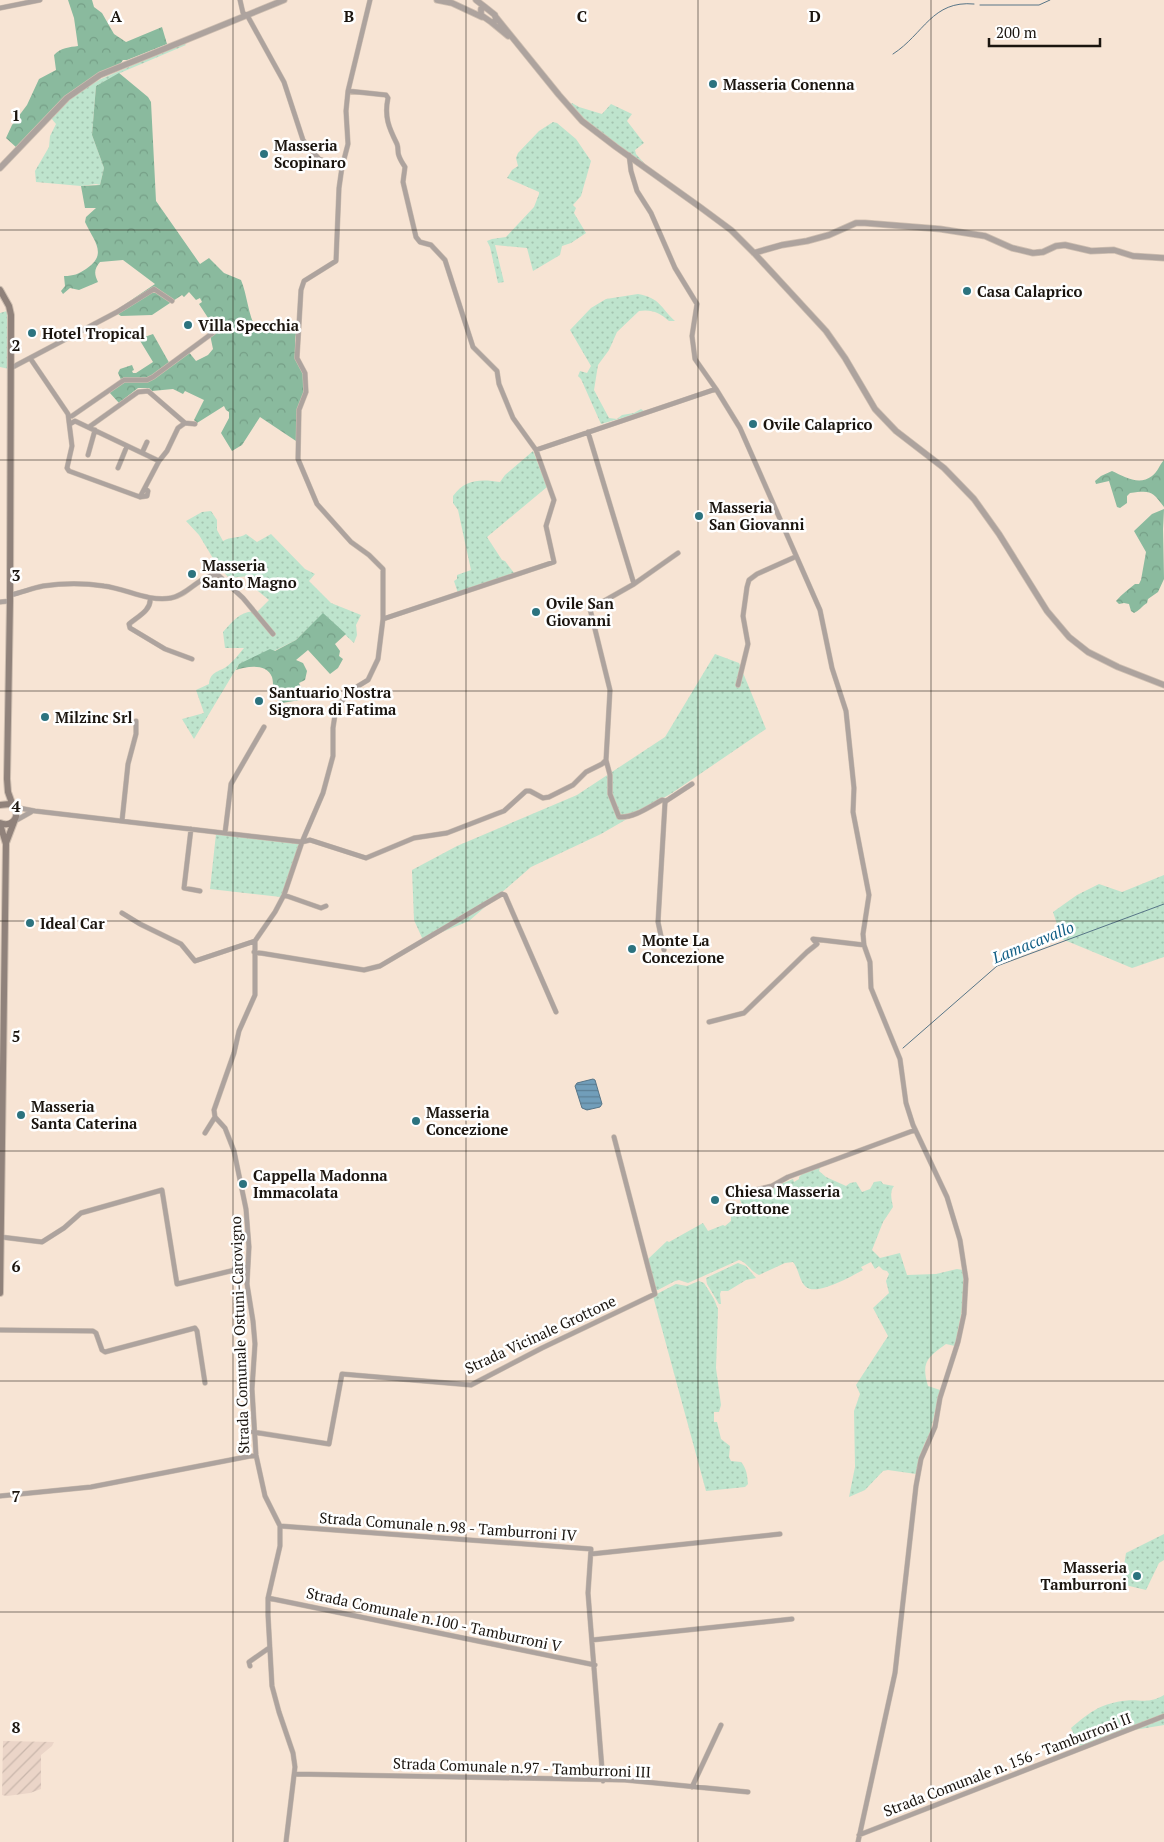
<svg xmlns="http://www.w3.org/2000/svg" width="1164" height="1842" viewBox="0 0 1164 1842" font-family="'PT Serif',serif">
<style>
.industrial{fill:url(#industrial-furrows)}
.grass{fill:url(#grass-dots)}
.forest{fill:url(#forest-crowns)}
.water{fill:url(#water-rules);stroke:#577587}
.lines{fill:none;stroke-linecap:round;stroke-linejoin:round}
.stream{stroke:#577587;stroke-width:1}
.minor-casing{stroke:#cfbfb1;stroke-width:5.5}
.tertiary-casing{stroke:#cfbfb1;stroke-width:7}
.secondary-casing{stroke:#cfbfb1;stroke-width:8}
.minor{stroke:#ada39e;stroke-width:4.5}
.tertiary{stroke:#ada39e;stroke-width:5.5}
.secondary{stroke:#90827b;stroke-width:6}
.grid{fill:none;stroke:#1b150f;stroke-width:1;stroke-opacity:0.55}
.poi-dot{fill:#2c737f;stroke:#fff;stroke-width:2}
.labels{text-anchor:middle;dominant-baseline:central;stroke-width:5;stroke-linejoin:round;paint-order:stroke}
.poi-label{font-size:15px;font-weight:bold;fill:#1b150f;stroke:#fff;text-anchor:start}
.street-label{font-size:15px;fill:#1b150f;stroke:#fff}
.water-label{font-size:16px;font-style:italic;fill:#115e85;stroke:#fff}
.grid-label{font-size:16px;text-anchor:middle;font-weight:bold;fill:#1b150f;stroke:#fff;stroke-width:5;stroke-linejoin:round;paint-order:stroke}
</style>
<defs>
<pattern id="industrial-furrows" width="10" height="10" patternUnits="userSpaceOnUse" patternTransform="scale(1.25)"><rect width="10" height="10" fill="#ebd5c8"/><path d="M-1 1l2-2M0 10L10 0M9 11l2-2" fill="none" stroke="#c9b6ab"/></pattern>
<pattern id="grass-dots" width="8" height="8" patternUnits="userSpaceOnUse" patternTransform="scale(1.25)"><rect width="8" height="8" fill="#bee4cd"/><path d="M2 2h.1M6 6h.1" fill="none" stroke="#a3c3af" stroke-width="1.8" stroke-linecap="round"/></pattern>
<pattern id="forest-crowns" width="20" height="18" patternUnits="userSpaceOnUse" patternTransform="scale(1.25)"><rect width="20" height="18" fill="#8aba9e"/><path d="M2 6a3 3 0 1 1 6 0M12 15a3 3 0 1 1 6 0" fill="none" stroke="#769f87"/></pattern>
<pattern id="water-rules" width="6" height="5" patternUnits="userSpaceOnUse" patternTransform="scale(1.25)"><rect width="6" height="5" fill="#719eba"/><path d="M0 2.5h6" fill="none" stroke="#5c8096"/></pattern>
</defs>
<rect width="100%" height="100%" fill="#f7e4d4"/>
<!-- industrial -->
<path class="industrial" d="M3,1741L54,1742L52,1746L41,1755V1789L30,1793L7,1796L2,1795Z"/>
<!-- grass -->
<path class="grass" d="M184,43L186,45L120,73L96,86L92,135L104,168L100,185L96,184L81,186L36,182L35,171L49,147L50,136L56,124L51,118L56,115L55,114L77,93L101,79Z
M572,103L579,107L602,114L611,104L632,114L627,121L644,143L635,150L636,154L645,164L644,165L600,134L570,105Z
M553,122L557,123L576,139L591,161L581,196L573,205L576,208L574,213L586,233L571,243L562,246L560,255L533,271L527,248L495,245L504,282L498,283L490,247L487,241L492,239L506,237L534,207L539,194V192L507,178L512,170L518,166L516,158L518,153L539,131Z
M638,294C660,298 660,307 675,321H669C660,313 652,309 639,311L617,332L609,350L598,365L594,390L609,418L617,419L622,415L634,413L641,409L644,411L674,403L601,424L581,379L578,376L580,371L587,373L591,366L570,330L591,308L606,299Z
M7,311L9,369L0,367V313Z
M533,451L547,487L487,537L502,560L505,561L514,573L458,593L454,581L457,579V575L471,570L458,510L453,503V496C465,479 481,479 500,482L505,475Z
M211,511L217,520V530L223,541C231,536 239,539 246,534L257,542L271,534L305,569L315,574L309,581L331,603L361,615L356,625L357,635L354,643L323,614L296,640L274,651L239,664L194,739L182,719L204,713L196,690L209,684C210,672 218,672 226,667C233,662 239,654 244,648H225L223,632C232,622 242,609 257,612L269,600L253,587L255,585L249,576L229,578L217,565L199,535L186,521L202,512Z
M715,654L739,663L766,729L672,793L601,834L531,867L469,921L423,940L414,920L412,870L457,846L577,795L665,737Z
M216,834L302,842L281,897L210,889Z
M1164,875V957L1132,968L1062,939L1053,912L1077,895L1099,884L1122,892Z
M820,1167L819,1171L826,1177L846,1186L850,1183L856,1182L862,1192L870,1189L874,1182L881,1181L883,1184L894,1186C889,1192 892,1201 893,1207L883,1222L872,1250L880,1258L900,1253L907,1275L936,1274L957,1269L963,1270V1304L955,1346L946,1344C927,1358 921,1362 928,1386L940,1390L930,1433L924,1445L916,1474L888,1470L883,1471L865,1490L849,1497L855,1467L854,1411L860,1394L856,1385L888,1336L873,1308L889,1293L886,1281L889,1274L887,1271L883,1270L879,1266L875,1269L871,1262L861,1267L863,1270C852,1276 817,1296 806,1287C799,1281 799,1269 793,1262L785,1263L759,1275C751,1272 748,1263 739,1260L688,1283L679,1280L675,1281L658,1290H656L647,1260L667,1241L669,1242L703,1223L708,1231L723,1225L725,1226L731,1221V1215L743,1207L739,1197L771,1188L793,1179L794,1182L799,1179V1177L803,1173Z
M738,1263L746,1266L756,1278L746,1280L728,1291H721L720,1294L721,1304H719L707,1284L706,1278Z
M699,1281L704,1283L714,1299L718,1309L716,1368L721,1405L719,1412H714V1422H717L721,1439L730,1446L729,1457L731,1461L741,1462C747,1469 747,1475 748,1484L745,1487L706,1491L653,1296L676,1284L687,1286Z
M1164,1534V1560L1159,1563L1146,1590L1121,1584L1126,1553Z
M1164,1695V1725L1110,1734L1080,1747L1071,1728C1089,1713 1098,1705 1122,1701C1139,1698 1148,1705 1164,1695Z"/>
<!-- forest -->
<path class="forest" d="M68,0H92L94,7L102,13L114,34L126,42L162,27L167,44L127,60H123L120,64L97,75L66,97L17,148L6,138L12,125L27,105L39,79L56,70L54,55C60,48 70,47 78,46L74,18Z
M119,73L148,97L151,102L156,201L200,264L209,258L224,273L241,280C248,297 248,318 258,331L298,322L295,341L296,357L305,379L304,391L297,412L296,441L260,417L242,445L232,451L221,433L229,418V412L226,410L224,406L197,423L194,420L204,400L185,391L183,394L173,389L152,391L149,388H138L119,403L109,392L122,382L118,373L120,369L132,365L134,370L132,371L133,373H136L153,362L139,339L153,334L171,366L188,351L196,361L208,355L213,349L209,330L214,327L199,304L202,302L200,298L196,300L189,292L184,297L182,295L152,315L121,316L118,314V309L155,284L123,260L100,262C94,269 94,274 98,282L79,290L70,288L63,294L61,291L65,286L64,276C74,276 78,274 86,269C109,254 93,240 85,222L86,217L96,208H85L81,186L100,185L104,168L92,135L96,86Z
M1164,460V507C1152,491 1151,490 1130,493L1127,496V503L1120,508L1117,507L1109,481L1096,484L1095,481L1101,476L1112,471C1125,477 1139,486 1152,476C1157,473 1160,464 1164,460Z
M1164,509L1163,529L1164,579L1158,592L1148,599L1147,603C1142,606 1139,611 1134,613L1131,611L1129,604L1124,603L1119,604L1116,601C1122,594 1129,589 1135,584H1139L1141,580L1146,552L1134,531L1152,514Z
M323,613L346,634L335,644L340,651L339,656L343,659L338,668L330,674L308,650L296,660L303,663L307,671L305,680L299,683C303,693 308,695 318,697L282,703L274,697C272,691 274,684 272,677C267,663 247,666 236,670L239,664L270,649L275,651L296,640Z"/>
<!-- water -->
<path class="water" d="M593,1079L595,1080L602,1104L600,1107L587,1110L582,1108L575,1086L577,1083Z"/>
<g class="lines">
<!-- stream -->
<path class="stream" d="M980,5H1039L1050,0
M893,54C924,34 932,0 974,4
M903,1048L997,966L1164,904"/>
<defs>
<path id="minor" d="M240,0L243,13L247,15L284,82L303,140L319,159L342,167
M0,8L40,0
M348,91L386,95L388,98C384,117 389,128 397,144C399,149 397,152 399,156C400,159 403,164 405,167L403,182L416,237L420,242L431,245L445,260L473,347L497,371L499,384L513,418L536,450L554,500L546,526L554,562L383,619
M629,155L631,171L637,191L651,213L675,268L697,304L692,336L695,359L716,389L740,428L820,610L832,668L846,711L854,788L853,812L869,895L863,934L864,945L870,962L871,988L900,1059L906,1103L913,1125L947,1197L960,1240L966,1279L964,1314L958,1342L940,1398L935,1427L921,1459L916,1486L895,1673L858,1842
M30,358L117,312L154,289L172,301
M11,368L30,358L68,414L72,446L67,468L69,471L140,497L147,496L148,491L145,488
M72,416L124,380H147L153,377L214,332
M70,424L75,421L159,461
M89,427L138,392L148,391L185,423L195,424
M588,432L634,584
M536,450L716,389
M142,453L147,442
M88,455L95,430
M118,468L127,446
M140,497L159,461L167,451L178,428L185,423
M10,595C21,593 32,588 43,586C63,583 85,583 104,586C127,589 148,602 171,598C189,595 200,574 218,575L243,598L273,634
M150,598C152,610 137,617 129,624L130,628L165,649L192,659
M0,602L10,601
M738,685L748,644L743,616L747,587L749,580L757,574L795,557
M666,801L692,784
M14,807L35,811L302,842L310,840L366,858L414,838L447,833L496,814L504,811L526,791H530L543,798L549,797L573,785L586,772L602,764L606,760
M15,821L31,812
M122,821L128,764L136,734V721
M191,829L184,888L200,891
M225,833L231,784L264,727
M284,895L321,908L326,906
M122,913L140,924L181,944L195,961L255,941
M664,950L658,922L665,803L666,801L662,800C649,807 634,818 619,817L610,794V775L606,760L610,690L590,609L634,584L678,553
M254,952L364,970L380,966L502,894L505,895L556,1012
M709,1022L744,1013L807,952L817,944L813,939L864,945
M205,1133L215,1117
M735,1195L772,1186L788,1177L915,1130
M1,1237L42,1242L64,1228L81,1213L162,1190L177,1284L247,1267
M0,1330L93,1331L96,1333L102,1350L105,1352L195,1328L197,1331L205,1383
M253,1432L329,1444L342,1374L471,1385L542,1348L655,1294L614,1137
M0,1496L91,1487L256,1455
M280,1526L591,1549L588,1593L603,1781
M591,1554L780,1534
M268,1598L595,1665
M592,1640L792,1619
M250,1666L249,1662L269,1648
M295,1774L625,1780L748,1792
M692,1787L721,1725
M859,1835L1164,1716
M286,1842L295,1767L293,1753L279,1712L272,1686L268,1615V1598L280,1546V1526L265,1496L256,1455L252,1389L255,1344L253,1321L247,1284L249,1247L246,1209L234,1151L225,1128L215,1117L214,1110L234,1053L239,1031L255,995V941L275,912L284,895L302,842L323,793L333,756V728L336,708L350,691L368,680L378,659L383,619V569L369,555L351,542L317,504L298,459L299,410L306,392L305,373L297,358L301,290L304,281L336,261L339,188L342,167L348,144L346,111L348,91L370,0"/>
<path id="tertiary" d="M437,0L452,3L482,17
M476,0L485,7
M485,7L495,15L496,19L494,22H491L481,15V9Z
M495,16L559,95L582,121L616,147L700,207L731,230L754,253L826,331L845,358L875,409L896,431L944,468L974,499L999,534L1047,611L1069,637L1088,652L1118,667L1164,685
M491,22L508,36
M0,168L67,98L100,75L284,0
M754,253L782,245L807,241L829,235L856,223H865L940,229L985,236L1012,248L1033,253L1043,252L1056,246L1065,245L1091,251L1114,250L1133,256L1164,258"/>
<path id="secondary" d="M0,290L9,306L11,315L10,601L7,779L8,792L13,806
M0,805L10,804C23,812 14,829 0,823
M0,824L6,844L0,1293
M6,843L14,822"/>
</defs>
<!-- minor casing -->
<use href="#minor" class="minor-casing"/>
<!-- tertiary casing -->
<use href="#tertiary" class="tertiary-casing"/>
<!-- secondary casing -->
<use href="#secondary" class="secondary-casing"/>
<!-- minor -->
<use href="#minor" class="minor"/>
<!-- tertiary -->
<use href="#tertiary" class="tertiary"/>
<!-- secondary -->
<use href="#secondary" class="secondary"/>
</g>
<!-- grid -->
<path class="grid" d="M233,0V1842M466,0V1842M698,0V1842M931,0V1842M0,230H1164M0,460H1164M0,691H1164M0,921H1164M0,1151H1164M0,1381H1164M0,1612H1164"/>
<!-- markers -->
<g class="poi-dot">
<circle cx="713" cy="84" r="5"/>
<circle cx="264" cy="154" r="5"/>
<circle cx="967" cy="291" r="5"/>
<circle cx="188" cy="325" r="5"/>
<circle cx="32" cy="333" r="5"/>
<circle cx="753" cy="424" r="5"/>
<circle cx="699" cy="516" r="5"/>
<circle cx="192" cy="574" r="5"/>
<circle cx="536" cy="612" r="5"/>
<circle cx="259" cy="701" r="5"/>
<circle cx="45" cy="717" r="5"/>
<circle cx="30" cy="923" r="5"/>
<circle cx="632" cy="949" r="5"/>
<circle cx="21" cy="1115" r="5"/>
<circle cx="416" cy="1121" r="5"/>
<circle cx="243" cy="1184" r="5"/>
<circle cx="715" cy="1200" r="5"/>
<circle cx="1137" cy="1576" r="5"/>
</g>
<g class="labels">
<!-- poi labels -->
<g class="poi-label">
<text x="723" y="84">Masseria Conenna</text>
<text x="274" y="145">Masseria<tspan x="274" dy="17">Scopinaro</tspan></text>
<text x="977" y="291">Casa Calaprico</text>
<text x="198" y="325">Villa Specchia</text>
<text x="42" y="333">Hotel Tropical</text>
<text x="763" y="424">Ovile Calaprico</text>
<text x="709" y="507">Masseria<tspan x="709" dy="17">San Giovanni</tspan></text>
<text x="202" y="565">Masseria<tspan x="202" dy="17">Santo Magno</tspan></text>
<text x="546" y="603">Ovile San<tspan x="546" dy="17">Giovanni</tspan></text>
<text x="269" y="692">Santuario Nostra<tspan x="269" dy="17">Signora di Fatima</tspan></text>
<text x="55" y="717">Milzinc Srl</text>
<text x="40" y="923">Ideal Car</text>
<text x="642" y="940">Monte La<tspan x="642" dy="17">Concezione</tspan></text>
<text x="31" y="1106">Masseria<tspan x="31" dy="17">Santa Caterina</tspan></text>
<text x="426" y="1112">Masseria<tspan x="426" dy="17">Concezione</tspan></text>
<text x="253" y="1175">Cappella Madonna<tspan x="253" dy="17">Immacolata</tspan></text>
<text x="725" y="1191">Chiesa Masseria<tspan x="725" dy="17">Grottone</tspan></text>
<text x="1127" y="1567" text-anchor="end">Masseria<tspan x="1127" dy="17">Tamburroni</tspan></text>
</g>
<!-- street labels -->
<g class="street-label">
<text transform="translate(540 1334) rotate(-25)">Strada Vicinale Grottone</text>
<text transform="translate(239 1335) rotate(-92)">Strada Comunale Ostuni-Carovigno</text>
<text transform="translate(448 1526) rotate(4)">Strada Comunale n.98 - Tamburroni IV</text>
<text transform="translate(434 1619) rotate(12)">Strada Comunale n.100 - Tamburroni V</text>
<text transform="translate(1007 1764) rotate(-21)">Strada Comunale n. 156 - Tamburroni II</text>
<text transform="translate(522 1767) rotate(2)">Strada Comunale n.97 - Tamburroni III</text>
</g>
<!-- water labels -->
<g class="water-label">
<text transform="translate(1033 942) rotate(-22)">Lamacavallo</text>
</g>
</g>
<g class="grid-label">
<text x="116" y="22">A</text>
<text x="349" y="22">B</text>
<text x="582" y="22">C</text>
<text x="815" y="22">D</text>
<text x="16" y="121">1</text>
<text x="16" y="351">2</text>
<text x="16" y="581">3</text>
<text x="16" y="812">4</text>
<text x="16" y="1042">5</text>
<text x="16" y="1272">6</text>
<text x="16" y="1502">7</text>
<text x="16" y="1733">8</text>
</g>
<!-- scale -->
<path d="M989 38v8h111v-8" fill="none" stroke="#1b150f" stroke-width="2.5"/>
<text x="996" y="38" font-size="15" fill="#1b150f" stroke="#ffffff" stroke-width="4" paint-order="stroke">200 m</text>
</svg>
